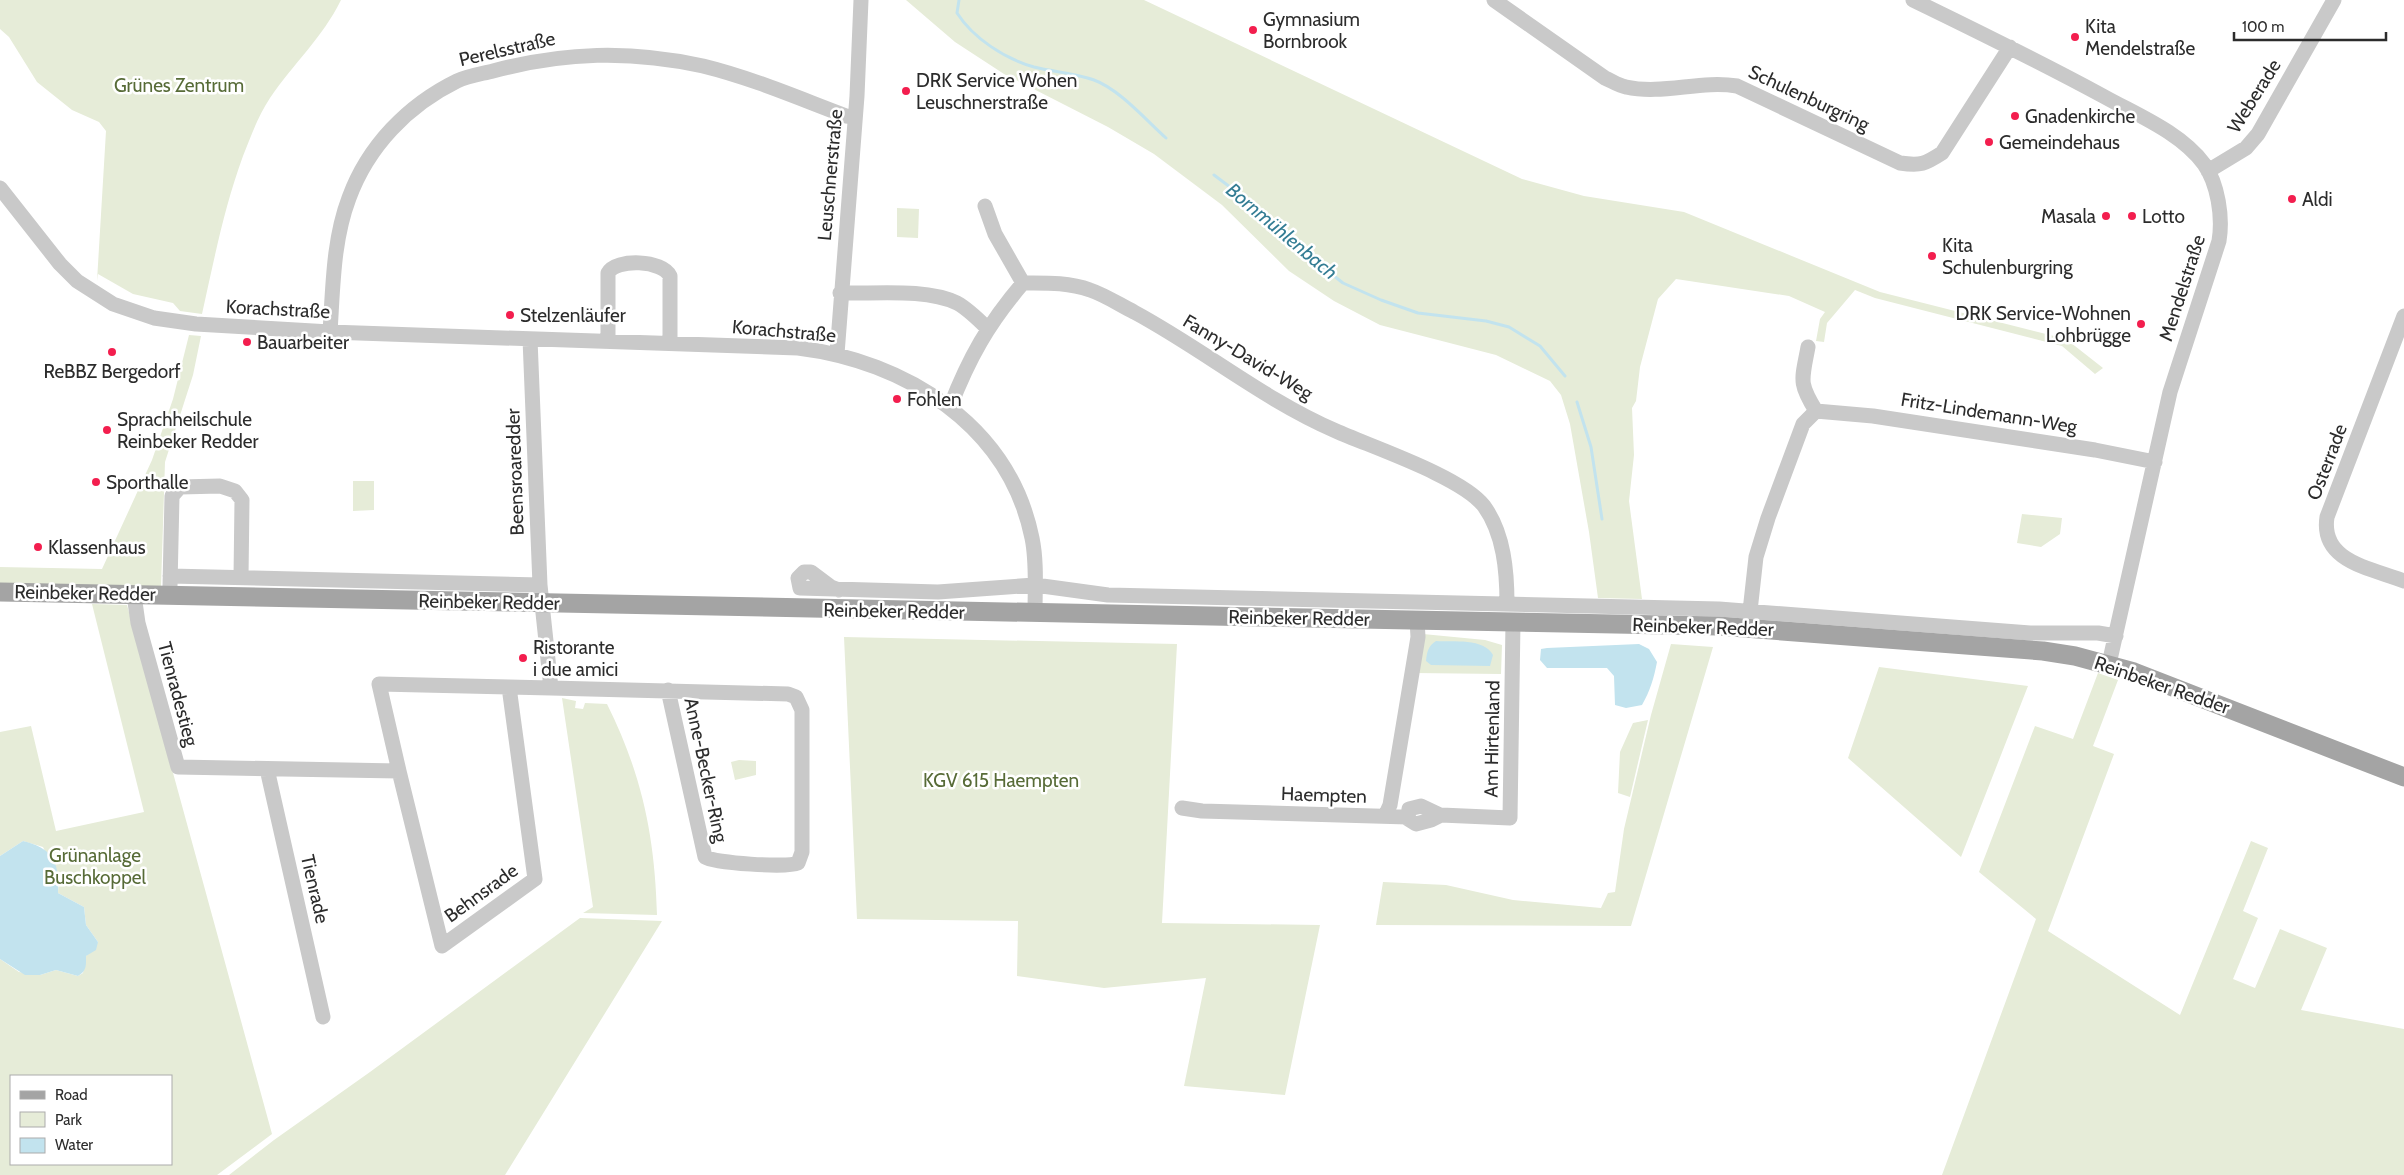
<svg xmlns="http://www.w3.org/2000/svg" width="2404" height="1175" viewBox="0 0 2404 1175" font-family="Cabin,sans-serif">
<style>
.green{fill:#e6ecd8;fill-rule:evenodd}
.water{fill:#c2e3ee}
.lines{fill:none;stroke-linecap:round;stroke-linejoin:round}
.stream{stroke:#c2e3ee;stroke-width:3}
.minor{stroke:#c9c9c9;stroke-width:15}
.major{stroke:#a4a4a4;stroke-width:19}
.poi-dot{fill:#f31e4e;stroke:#fff;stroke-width:2}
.labels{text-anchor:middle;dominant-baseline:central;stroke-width:5;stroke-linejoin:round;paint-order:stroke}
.poi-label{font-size:19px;fill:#2c2c2c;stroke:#fff;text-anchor:start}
.street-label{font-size:19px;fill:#2c2c2c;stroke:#fff}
.park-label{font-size:19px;fill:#576b37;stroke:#fff}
.water-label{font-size:20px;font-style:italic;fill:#347d94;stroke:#fff}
</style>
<rect width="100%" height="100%" fill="#fff"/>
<!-- green -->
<path class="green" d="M0,0H341C323,37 293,64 270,98C258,116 251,136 243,156C224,208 214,260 202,314L180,311L173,303L133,294L98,274L97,281L106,131L99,122L72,110L37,82L9,37L0,29Z
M906,0H1144L1522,179L1584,196L1684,212L1880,292L2066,339L2103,368L2095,374L2062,346L1875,298L1855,290L1827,323L1824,342L1816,341L1820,319L1825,312L1789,296L1676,279L1658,299L1640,367L1636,401L1632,408L1634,455L1629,501L1642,599L1598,598L1589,532L1570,424L1561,395L1550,381L1496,355L1380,325L1334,301L1289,271L1222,205L1154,154L1108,127L1004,74L955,42Z
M897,208L919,209L918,238L897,237Z
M189,335L201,336L193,375L165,462L161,587L0,583V567L102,569L152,460L173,399Z
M353,481H374V510L353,511Z
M2022,514L2062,518L2060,534L2041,547L2017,543Z
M92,604L127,605L272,1134L217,1175H0V959L19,972L40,975L56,970L78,976L83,973L86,956L98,942L86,925L84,907L58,893L59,880L43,847L23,841L0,856V732L31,726L56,831L144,812ZM11,1076H171V1164H11Z
M1423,634L1485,640L1502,645L1501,674L1414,673Z
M844,637L1177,644L1162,923L1320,925L1285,1095L1184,1086L1206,978L1104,988L1017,976L1018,921L857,919Z
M1671,644L1713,647L1631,926L1376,925L1383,882L1446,885L1513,900L1601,908L1608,893L1615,892L1624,829L1651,715Z
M1879,667L2028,686L1961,857L1848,758Z
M2098,673L2118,680L2093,746L2114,754L2048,931L2180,1015L2251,841L2268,848L2243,911L2258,918L2233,979L2255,988L2280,929L2327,948L2301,1010L2404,1029V1175H1942L2036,919L1979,872L2035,726L2073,739Z
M562,698L576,701L575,708L583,709L585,703L607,704C642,774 655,837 657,915L583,913L593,907Z
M1648,720L1630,797L1618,793L1620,752L1633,723Z
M739,760L756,761V775L735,780L731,762Z
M580,918L662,921L505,1175H229L274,1140L370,1072Z"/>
<!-- water -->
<path class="water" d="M1436,641C1453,642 1484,638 1493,655L1490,666L1431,665L1426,661C1427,652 1428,646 1436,641Z
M1639,644L1649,649L1657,662C1654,678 1650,691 1642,705L1626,708L1615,705L1614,676L1607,668H1547L1540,660L1541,649L1547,648Z
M23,841C53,848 60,863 58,893L84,907L86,925L98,942L96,950L86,956C86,965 87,971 78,976L56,970L40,975H25L0,959V856Z"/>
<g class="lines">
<!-- stream -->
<path class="stream" d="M959,0L957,13C973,38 1005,59 1034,67C1054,72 1075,73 1094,80C1119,89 1146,120 1166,138
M1214,175L1246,199L1282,235L1343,283L1381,300L1418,313L1486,321L1509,327L1540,346L1565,376
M1577,402L1591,447L1602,519"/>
<!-- minor -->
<path class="minor" d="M1494,0L1605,78C1612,81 1619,86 1626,87C1663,95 1700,80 1737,86L1900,163C1921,166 1925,164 1942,153L2010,47
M1913,0C1977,31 2040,62 2103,96C2137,115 2180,132 2204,164C2218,184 2223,217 2219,241L2170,392L2109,664
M2208,171L2246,148L2258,134L2334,0
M0,188L60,264L77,281L113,304L154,318L196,324L330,332L798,348C905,361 1009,425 1032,538C1037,562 1035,588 1035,613
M985,206L995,234L1023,283
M840,293C875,294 926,288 957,303C968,309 978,319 987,328
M2404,316L2327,517C2320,562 2371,568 2404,581
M330,332C333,287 333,240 349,198C368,146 408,105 457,81C467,76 481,74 493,71C564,52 630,50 703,66C752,78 798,98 846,116L855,117
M608,341V273C616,258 663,260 670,276V343
M1808,347C1802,380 1798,382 1816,411
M837,354L857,96L861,0
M950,407C969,358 988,324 1023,283C1045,283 1068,282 1090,290C1105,295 1120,305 1134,312C1203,349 1264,400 1336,431C1372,447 1462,477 1484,506C1504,534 1507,571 1507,604
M170,576L540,585
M170,586L172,496L180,487L220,486L235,491L242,500L241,578
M839,590L831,587L811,572H804L798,578L800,588L938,592L1035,585L1108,595L1719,609L2030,633H2098L2116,636
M134,595L138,623L178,767L399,771L442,946L535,879L509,687L379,684L399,771
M1750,611L1756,557L1768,518L1803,424L1816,411L1873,416L2095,450L2155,462
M509,687L551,688L540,585L530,339
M551,688L788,694L796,697L802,710V852L798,863C787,868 714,863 705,857L668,690
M267,769L323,1017
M1182,808L1202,811L1408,817
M1441,815L1431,820L1416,824L1408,819L1409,809L1421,806L1440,815H1441L1510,818L1513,622
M1385,816L1390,805L1418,637L1417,620"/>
<!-- major -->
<path class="major" d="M0,592L1718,626L2043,651L2075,656L2134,672L2404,777"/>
</g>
<!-- markers -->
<g class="poi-dot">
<circle cx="1253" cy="30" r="5"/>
<circle cx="2075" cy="37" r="5"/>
<circle cx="906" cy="91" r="5"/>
<circle cx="2015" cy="116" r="5"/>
<circle cx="1989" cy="142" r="5"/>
<circle cx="2292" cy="199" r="5"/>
<circle cx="2106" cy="216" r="5"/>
<circle cx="2132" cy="216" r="5"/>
<circle cx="1932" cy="256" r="5"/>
<circle cx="510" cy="315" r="5"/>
<circle cx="2141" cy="324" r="5"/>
<circle cx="247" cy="342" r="5"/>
<circle cx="112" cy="352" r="5"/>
<circle cx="897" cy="399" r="5"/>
<circle cx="107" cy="430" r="5"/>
<circle cx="96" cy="482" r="5"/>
<circle cx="38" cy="547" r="5"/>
<circle cx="523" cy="658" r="5"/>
</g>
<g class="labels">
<!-- poi labels -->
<g class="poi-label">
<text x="1263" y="19">Gymnasium<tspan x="1263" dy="22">Bornbrook</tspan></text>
<text x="2085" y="26">Kita<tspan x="2085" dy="22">Mendelstraße</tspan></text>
<text x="916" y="80">DRK Service Wohen<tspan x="916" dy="22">Leuschnerstraße</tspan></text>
<text x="2025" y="116">Gnadenkirche</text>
<text x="1999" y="142">Gemeindehaus</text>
<text x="2302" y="199">Aldi</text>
<text x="2096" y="216" text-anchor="end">Masala</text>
<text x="2142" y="216">Lotto</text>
<text x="1942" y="245">Kita<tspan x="1942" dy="22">Schulenburgring</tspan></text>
<text x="2131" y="313" text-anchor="end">DRK Service-Wohnen<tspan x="2131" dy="22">Lohbrügge</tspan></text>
<text x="520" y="315">Stelzenläufer</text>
<text x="257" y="342">Bauarbeiter</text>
<text x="112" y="371" text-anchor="middle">ReBBZ Bergedorf</text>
<text x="907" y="399">Fohlen</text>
<text x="117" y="419">Sprachheilschule<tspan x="117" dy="22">Reinbeker Redder</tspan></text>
<text x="106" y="482">Sporthalle</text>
<text x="48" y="547">Klassenhaus</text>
<text x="533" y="647">Ristorante<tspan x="533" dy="22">i due amici</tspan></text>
</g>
<!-- street labels -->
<g class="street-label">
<text transform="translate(507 49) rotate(-13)">Perelsstraße</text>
<text transform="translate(2254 96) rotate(-58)">Weberade</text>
<text transform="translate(1809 98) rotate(25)">Schulenburgring</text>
<text transform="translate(830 175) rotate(-85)">Leuschnerstraße</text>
<text transform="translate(2182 288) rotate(-72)">Mendelstraße</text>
<text transform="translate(278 309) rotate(3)">Korachstraße</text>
<text transform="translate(784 331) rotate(5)">Korachstraße</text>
<text transform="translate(1248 357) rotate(31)">Fanny-David-Weg</text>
<text transform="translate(1989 413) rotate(9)">Fritz-Lindemann-Weg</text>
<text transform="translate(2327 462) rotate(-69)">Osterrade</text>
<text transform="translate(515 472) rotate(-92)">Beensroaredder</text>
<text transform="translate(85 593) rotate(1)">Reinbeker Redder</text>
<text transform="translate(489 602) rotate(1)">Reinbeker Redder</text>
<text transform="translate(894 611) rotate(1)">Reinbeker Redder</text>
<text transform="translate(1299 618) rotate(1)">Reinbeker Redder</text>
<text transform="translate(1703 627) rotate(2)">Reinbeker Redder</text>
<text transform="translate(2162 685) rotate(19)">Reinbeker Redder</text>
<text transform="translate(178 694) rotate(75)">Tienradestieg</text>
<text transform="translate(1492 739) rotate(-89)">Am Hirtenland</text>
<text transform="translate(706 770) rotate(78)">Anne-Becker-Ring</text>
<text transform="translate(1324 795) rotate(2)">Haempten</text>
<text transform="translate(315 889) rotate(77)">Tienrade</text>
<text transform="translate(481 893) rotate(-36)">Behnsrade</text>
</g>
<!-- park labels -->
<g class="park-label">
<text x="179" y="85">Grünes Zentrum</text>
<text x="1001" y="780">KGV 615 Haempten</text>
<text x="95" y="855">Grünanlage<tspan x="95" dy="22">Buschkoppel</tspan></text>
</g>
<!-- water labels -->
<g class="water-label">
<text transform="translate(1282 231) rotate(40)">Bornmühlenbach</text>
</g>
</g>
<!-- legend -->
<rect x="10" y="1075" width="162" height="90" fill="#ffffff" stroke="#ababab"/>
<rect x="20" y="1091" width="25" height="8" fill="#a4a4a4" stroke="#ababab"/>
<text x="55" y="1100" font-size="15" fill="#2c2c2c">Road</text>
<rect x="20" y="1112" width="25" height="15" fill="#e6ecd8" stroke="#ababab"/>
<text x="55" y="1125" font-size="15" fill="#2c2c2c">Park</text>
<rect x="20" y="1138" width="25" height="15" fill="#c2e3ee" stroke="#ababab"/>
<text x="55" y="1150" font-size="15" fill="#2c2c2c">Water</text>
<!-- scale -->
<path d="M2234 32v8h152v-8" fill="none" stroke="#2c2c2c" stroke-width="2.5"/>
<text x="2242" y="32" font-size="15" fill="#2c2c2c" stroke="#ffffff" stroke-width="4" paint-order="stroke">100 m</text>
</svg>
